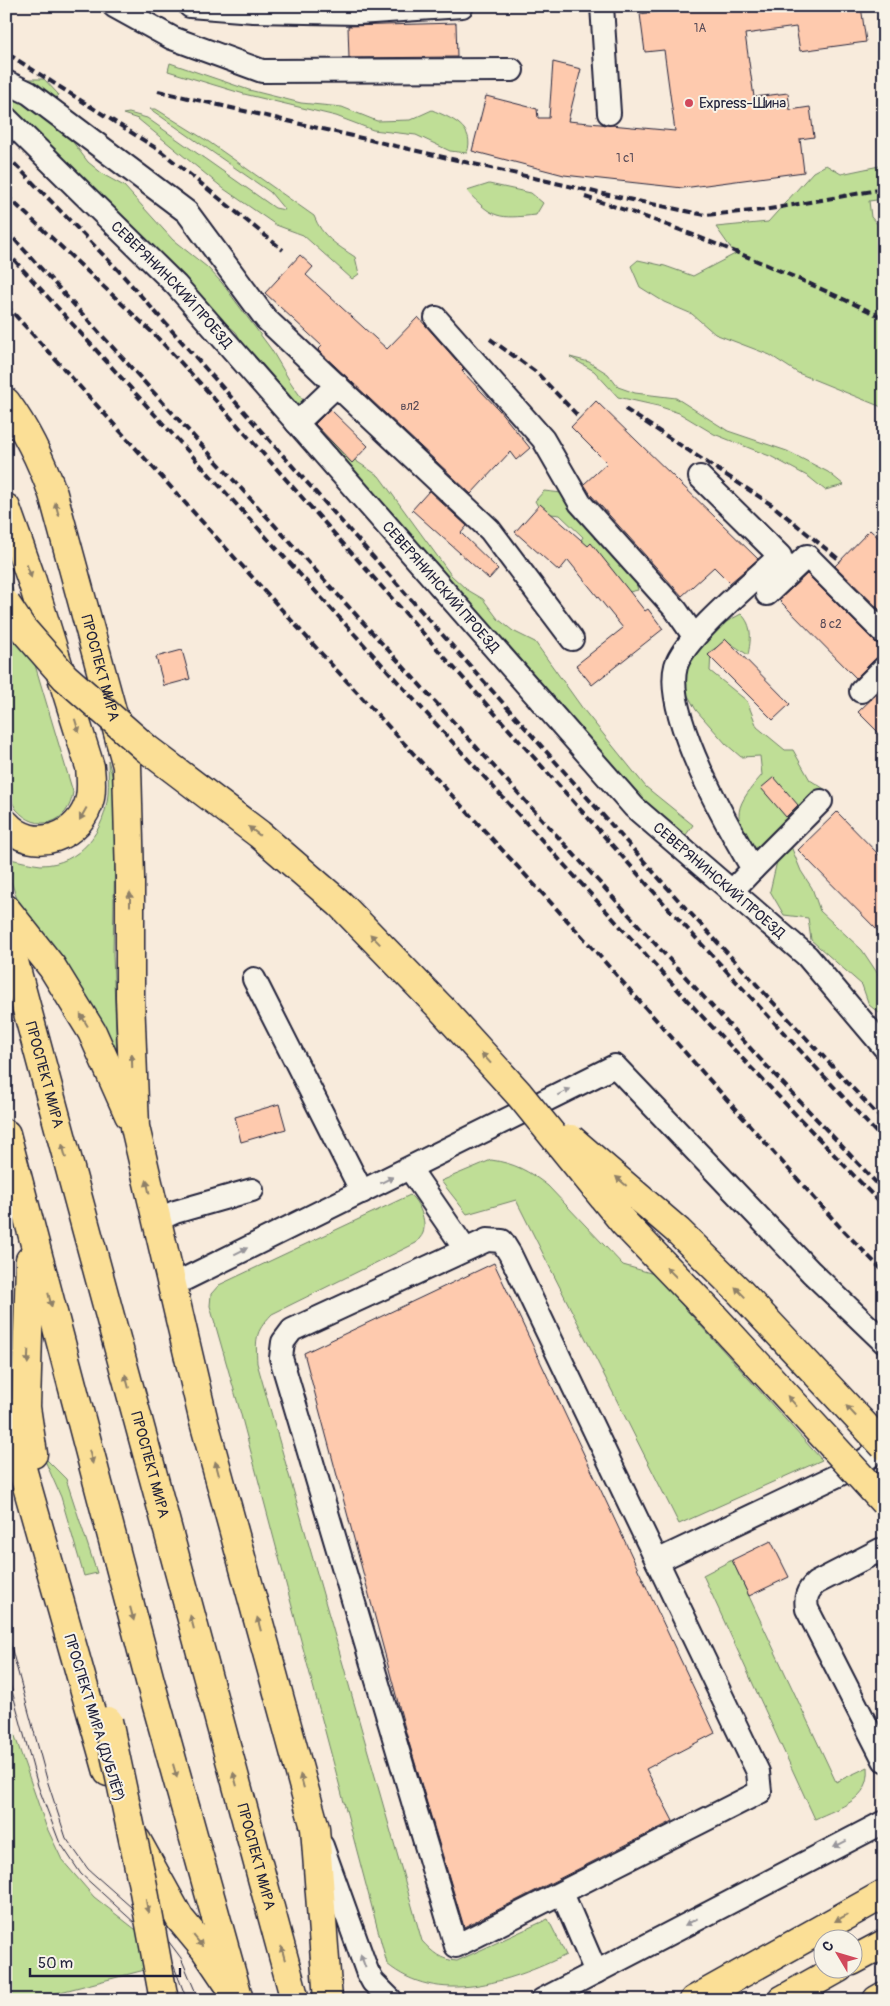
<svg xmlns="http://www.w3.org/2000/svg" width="890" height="2006" viewBox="0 0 890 2006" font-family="Pangolin,sans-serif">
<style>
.green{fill:#bfde96;stroke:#708068}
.building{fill:#fecaae;stroke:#22223b}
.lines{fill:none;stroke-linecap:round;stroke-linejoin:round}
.minor-casing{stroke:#22223b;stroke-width:26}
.major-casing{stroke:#22223b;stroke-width:31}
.minor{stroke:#f7f3e8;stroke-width:22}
.major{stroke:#fbdf96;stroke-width:28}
.tram{stroke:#22223b;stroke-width:1}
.rail{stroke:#22223b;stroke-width:4;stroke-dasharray:8 4;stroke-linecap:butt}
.major-bridge-casing{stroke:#22223b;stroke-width:31;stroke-linecap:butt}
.major-bridge{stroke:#fbdf96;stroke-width:28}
.oneway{fill:#8e8068}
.oneway2{fill:#97959a}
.poi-dot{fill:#d1495b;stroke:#f7f3e8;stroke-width:2}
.labels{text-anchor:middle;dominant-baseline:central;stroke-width:4;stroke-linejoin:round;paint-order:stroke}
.number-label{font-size:12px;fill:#594c58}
.poi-label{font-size:15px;fill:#22223b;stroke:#f7f3e8;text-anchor:start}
.street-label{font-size:15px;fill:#22223b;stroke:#f7f3e8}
</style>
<rect width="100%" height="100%" fill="#f8ebdc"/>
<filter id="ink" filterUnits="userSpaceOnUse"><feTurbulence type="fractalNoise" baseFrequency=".02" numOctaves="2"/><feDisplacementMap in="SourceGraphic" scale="10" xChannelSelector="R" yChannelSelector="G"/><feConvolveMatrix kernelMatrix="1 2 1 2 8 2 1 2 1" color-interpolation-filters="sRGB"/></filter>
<g filter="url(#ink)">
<!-- green -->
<path class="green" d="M876,6H884V35Z
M170,63L249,90L301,103L342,107L377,121L410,120L432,110C451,118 476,127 467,153L450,151L416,135L373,130L336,116L244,94L168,71Z
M24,79H44L58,94L51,113L88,162L104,175L124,186L173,240L207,267L222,283L271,349L291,383L327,434L356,461L379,476L451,575L466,589L483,599L498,619L513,631L535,642L583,709L646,787L693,825L683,839V855L257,367L236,332L178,282L11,113L10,93Z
M150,109H156L209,142L314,216C322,237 337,245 355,257L359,274L352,279L303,235L276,225L224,189L138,119L123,114L129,113L147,118L275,208L285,210L270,192Z
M826,165L841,174L884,165V199L869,201L871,217L884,232V408L798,373L770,355L715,334L692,314L664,302L640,287L631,266L638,260L665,266L693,276L735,254L716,227L768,222L813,172Z
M489,184L531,193L543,203L536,215C498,219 493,219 467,191Z
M570,357L589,362L608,374L618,387L635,393L676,398L728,431L787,451L828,472L844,485L825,490L809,477L772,457L714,434L679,413L658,406L618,397L594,371Z
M544,491L562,493L635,579L638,590L625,593L578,545L583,537L560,515L542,513L535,501Z
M6,568L73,792C69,824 37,834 16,809C11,802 9,792 6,783Z
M741,614C753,625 751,640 748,655L727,641L711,651L710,671L747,701L757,727L785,750H793L810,780L831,793L824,809L790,844L801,871L812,888L820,911L862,950L884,983V1017L869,1005L862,985L811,940L808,918L784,915L770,891L779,853L758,858C735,817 729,813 762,775L760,756L741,757L726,744L696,710L685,690V671L694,649L709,631Z
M108,760L116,790L113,955L117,1058L69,971L18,902L6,867L7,861L10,859C20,861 31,864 41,865C80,865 105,831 108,794C109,783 108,771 108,760Z
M491,1160C514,1163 529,1171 548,1186L623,1265L654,1274L822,1460L679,1524L516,1200L467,1214L441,1181Z
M410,1195C419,1202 427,1221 423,1233C422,1236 418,1240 416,1243L272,1314C254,1333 256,1339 257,1363L422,1941C433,1953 441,1960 457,1961L548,1919L566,1955C508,1983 438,2006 387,1964L240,1411L210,1306L211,1294L219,1285Z
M43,1456L66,1479L97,1573L84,1576L61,1497Z
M732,1560L836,1782L868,1767C871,1800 840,1807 815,1819L703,1575Z
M6,1710L46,1826L62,1860L94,1897L140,1933L156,1967L30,2000H6Z"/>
<!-- building -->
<path class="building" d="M700,6H861L866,42L800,51L796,27L745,34L754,97L788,93L790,110L810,107L814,137L800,139L804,172L683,188L564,175L472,151L486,96L537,109L538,118H549L553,62L581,69L568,121L675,131L664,50L645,52L640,14Z
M456,23L457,57L349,58L348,26Z
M300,255L313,267L306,275L387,349L418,317L464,369L462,371L499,410L530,448L516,460L510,452L471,494L318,350L322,346L265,293Z
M596,401L758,559L730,583L714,567L682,596L591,495L584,484L607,463L571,427Z
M330,409L368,446L352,463L315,424Z
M429,491L467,526L461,533L498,569L489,579L412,510Z
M540,504L588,546L591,543L645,611L648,609L663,629L592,685L576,665L623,628L568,560L559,571L515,532Z
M870,530L884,543V614L835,566Z
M807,574L875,642L884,646V655L875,659L856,678L779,600Z
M726,639L790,704L773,720L708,655Z
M182,650L190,679L164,686L156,657Z
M884,687V738L858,712Z
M774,777L798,805L786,817L761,788Z
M837,812L884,860V937L798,850Z
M279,1104L286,1129L241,1142L235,1117Z
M494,1263L715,1733L646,1769L673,1821L464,1927L407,1736L304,1353Z
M771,1541L789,1577L749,1596L732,1560Z"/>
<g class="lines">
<defs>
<g id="minor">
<path d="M114,6L172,38L262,71L512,70"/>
<path d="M190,6L253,11L358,13L462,6"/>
<path d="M602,6L609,113"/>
<path d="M6,82L29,93L187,212L266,319L490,530L572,639"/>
<path id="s1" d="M6,118L176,285L634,807L807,956L884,1047"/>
<path d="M436,318L543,439L580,503L676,610L694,636"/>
<path d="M297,423L337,385"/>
<path d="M700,477L780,556C756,579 684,637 676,666C663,714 728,827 753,869L731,892"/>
<path d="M767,594L807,556L884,633"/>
<path d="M861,691L884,668"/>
<path d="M753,869L821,801"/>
<path d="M254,979L362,1192"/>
<path d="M410,1169L465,1249"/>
<path d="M155,1221L175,1212L252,1190"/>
<path d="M487,1240L502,1241L510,1254L758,1772L760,1792L456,1946L281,1358L283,1342L292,1330Z"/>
<path d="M173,1285L615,1066L811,1272L884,1342"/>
<path d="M884,1556L880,1550L816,1583C807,1591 805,1597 807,1609L884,1760"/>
<path d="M657,1561L853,1468L869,1457L884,1440"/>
<path d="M322,1846L367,1971L373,1982L391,2000"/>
<path d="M562,1893L596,1972"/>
<path d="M542,2000L884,1822"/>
</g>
<g id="major">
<path id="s2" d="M6,402C27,431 41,460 53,494L127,766L130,878V998L135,1127L204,1422L315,1828L328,2000"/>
<path d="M6,508L32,581L90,767C91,777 92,787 90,798C82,837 33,855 6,824"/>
<path d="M6,909L52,967L92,1032L129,1115"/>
<path id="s3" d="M6,932L295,2000"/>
<path d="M6,1134L150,1681L239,2000"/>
<path d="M30,1260L26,1407L33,1454"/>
<path d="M6,1412L108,1772"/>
<path d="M137,1841L180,1919L204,1948L227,1982"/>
<path d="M852,1961L884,1944"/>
<path d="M694,2000L884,1894"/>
<path d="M782,2000L839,1968"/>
<path d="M877,2000L884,1996"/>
</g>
</defs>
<!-- minor casing -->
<use href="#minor" class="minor-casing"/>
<!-- major casing -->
<use href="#major" class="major-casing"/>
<!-- minor -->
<use href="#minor" class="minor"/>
<!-- major -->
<use href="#major" class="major"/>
<!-- tram -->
<path class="tram" d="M6,1628L48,1783L66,1838L88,1869L166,1938L181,1958L199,2000
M6,1669L38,1786L59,1841L81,1874L159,1945L173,1964L187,2000"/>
<!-- rail -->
<path class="rail" d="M8,54L162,152L283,250
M158,91L599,193L705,215L764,210L884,189
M6,155L118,270L681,903L884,1122
M6,195L154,334L200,383L670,910L884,1141
M585,197C688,229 786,272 884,318
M6,230L761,1060L884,1191
M6,251L698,1012L884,1207
M6,305L330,663L588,943L840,1227L884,1272
M490,339L536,372L580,418
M625,409L772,505L841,561"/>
<defs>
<path id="major-bridge" d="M6,604L22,628L65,677L147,749L259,834L340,904L440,1007L519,1094L624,1223L705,1307L884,1502
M571,1139L678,1231L740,1292L884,1446
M108,1721L143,1886L164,2000"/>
</defs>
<!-- major-bridge casing -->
<use href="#major-bridge" class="major-bridge-casing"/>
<!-- major-bridge -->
<use href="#major-bridge" class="major-bridge"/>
</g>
<!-- one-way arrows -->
<defs><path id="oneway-solid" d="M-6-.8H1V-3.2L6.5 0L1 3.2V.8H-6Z" transform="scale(1.25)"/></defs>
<g class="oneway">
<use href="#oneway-solid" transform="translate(57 509) rotate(-105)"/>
<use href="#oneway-solid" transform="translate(29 571) rotate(70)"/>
<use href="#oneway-solid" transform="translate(77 726) rotate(73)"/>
<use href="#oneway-solid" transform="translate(83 814) rotate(119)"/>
<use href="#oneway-solid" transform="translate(254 831) rotate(-142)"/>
<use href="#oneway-solid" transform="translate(130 899) rotate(-90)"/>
<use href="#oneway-solid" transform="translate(375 939) rotate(-134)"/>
<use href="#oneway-solid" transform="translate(84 1020) rotate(-121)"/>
<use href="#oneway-solid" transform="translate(486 1058) rotate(-132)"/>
<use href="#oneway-solid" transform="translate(132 1061) rotate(-92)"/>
<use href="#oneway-solid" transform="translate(64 1151) rotate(-105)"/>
<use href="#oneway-solid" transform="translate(621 1181) rotate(-139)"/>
<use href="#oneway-solid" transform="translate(148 1187) rotate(-102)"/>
<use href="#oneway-solid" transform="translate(671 1272) rotate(-135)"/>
<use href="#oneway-solid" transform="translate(740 1292) rotate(-134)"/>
<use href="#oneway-solid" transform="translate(50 1300) rotate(76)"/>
<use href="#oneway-solid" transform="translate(28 1357) rotate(92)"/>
<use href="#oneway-solid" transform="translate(127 1381) rotate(-105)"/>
<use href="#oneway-solid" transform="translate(792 1401) rotate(-132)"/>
<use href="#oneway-solid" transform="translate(851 1411) rotate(-133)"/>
<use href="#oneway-solid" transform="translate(91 1457) rotate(76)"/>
<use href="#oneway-solid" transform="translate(217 1468) rotate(-105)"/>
<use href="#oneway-solid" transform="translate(132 1614) rotate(75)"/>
<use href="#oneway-solid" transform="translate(192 1622) rotate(-105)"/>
<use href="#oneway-solid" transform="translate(259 1624) rotate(-105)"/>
<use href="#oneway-solid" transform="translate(175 1771) rotate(74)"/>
<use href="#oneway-solid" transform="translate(235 1779) rotate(-105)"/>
<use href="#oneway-solid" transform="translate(302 1781) rotate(-105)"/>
<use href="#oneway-solid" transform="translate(147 1906) rotate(80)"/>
<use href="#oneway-solid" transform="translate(841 1918) rotate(151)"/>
<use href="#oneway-solid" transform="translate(198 1941) rotate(51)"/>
<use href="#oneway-solid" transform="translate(283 1953) rotate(-105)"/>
</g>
<g class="oneway2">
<use href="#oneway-solid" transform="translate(564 1092) rotate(-26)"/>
<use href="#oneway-solid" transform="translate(387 1180) rotate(-26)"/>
<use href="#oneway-solid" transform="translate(241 1251) rotate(-26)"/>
<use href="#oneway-solid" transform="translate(840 1844) rotate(153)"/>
<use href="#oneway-solid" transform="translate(691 1922) rotate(152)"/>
<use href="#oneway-solid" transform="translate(363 1961) rotate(-110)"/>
</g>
</g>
<!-- markers -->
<circle class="poi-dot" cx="689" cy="103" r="5"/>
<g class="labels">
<!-- number labels -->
<g class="number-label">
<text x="700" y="28">1А</text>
<text x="625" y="158">1 с1</text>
<text x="410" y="406">вл2</text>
<text x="831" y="624">8 с2</text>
</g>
<!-- poi labels -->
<g class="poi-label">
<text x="699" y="103">Express-Шина</text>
</g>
<!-- street labels -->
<g class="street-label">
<text stroke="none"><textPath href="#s1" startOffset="235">СЕВЕРЯНИНСКИЙ ПРОЕЗД</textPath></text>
<text stroke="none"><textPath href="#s1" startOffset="640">СЕВЕРЯНИНСКИЙ ПРОЕЗД</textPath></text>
<text stroke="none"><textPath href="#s2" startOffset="284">ПРОСПЕКТ МИРА</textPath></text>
<text stroke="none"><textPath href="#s1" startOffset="1045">СЕВЕРЯНИНСКИЙ ПРОЕЗД</textPath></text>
<text stroke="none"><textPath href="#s3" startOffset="148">ПРОСПЕКТ МИРА</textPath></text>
<text stroke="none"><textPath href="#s3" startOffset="552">ПРОСПЕКТ МИРА</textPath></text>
<text transform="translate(94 1718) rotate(73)">ПРОСПЕКТ МИРА (ДУБЛЁР)</text>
<text stroke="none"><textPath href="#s3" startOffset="958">ПРОСПЕКТ МИРА</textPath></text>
</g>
</g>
<!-- margin -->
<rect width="890" height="2006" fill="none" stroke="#f7f3e8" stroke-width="25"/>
<rect x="12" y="12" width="865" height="1981" fill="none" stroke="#22223b" stroke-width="2" filter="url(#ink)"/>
<!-- north arrow -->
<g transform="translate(838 1954) rotate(308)"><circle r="24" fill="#f7f3e8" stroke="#a29fa3"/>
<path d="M0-4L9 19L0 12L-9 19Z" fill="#d1495b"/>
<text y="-8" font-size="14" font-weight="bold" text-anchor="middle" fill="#22223b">С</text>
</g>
<!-- scale -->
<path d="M30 1968v8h150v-8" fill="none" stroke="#22223b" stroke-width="2.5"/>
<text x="38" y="1968" font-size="15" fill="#22223b" stroke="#f7f3e8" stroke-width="4" paint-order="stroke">50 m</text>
</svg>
